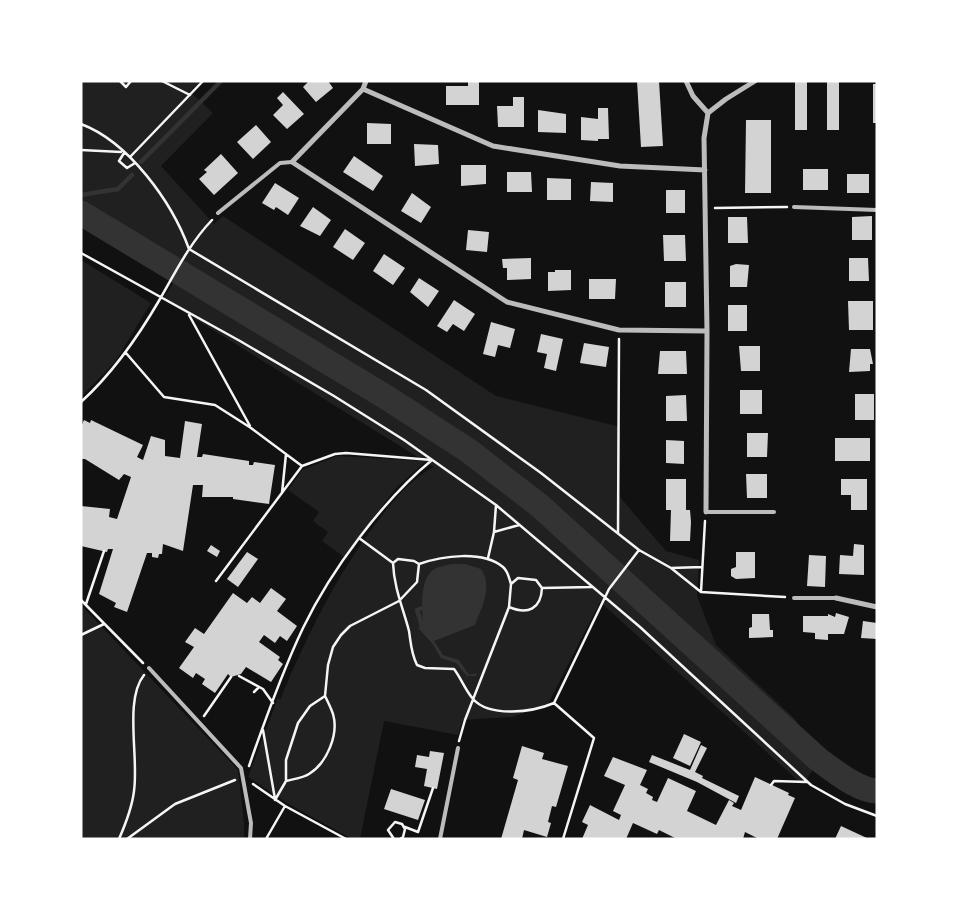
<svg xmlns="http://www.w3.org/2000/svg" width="958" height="920" viewBox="0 0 958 920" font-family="Inter,sans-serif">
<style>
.green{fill:#202020}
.water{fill:#333}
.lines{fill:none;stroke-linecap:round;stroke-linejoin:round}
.stream{stroke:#333;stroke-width:4.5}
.river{stroke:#333;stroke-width:25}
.building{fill:#d3d3d3}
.path{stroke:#f5f5f5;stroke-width:2.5}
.service{stroke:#bcbcbc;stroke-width:4}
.minor{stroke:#bcbcbc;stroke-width:5}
</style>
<rect width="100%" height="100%" fill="#111"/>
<!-- green -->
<path class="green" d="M81,81H201L190,92L213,113L161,166L214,224L223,216L496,396L620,427L619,496L666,551L699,560L697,596L716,645L794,718L822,756L803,785L600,602L548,704L512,717L463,720L458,735L384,721L360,839H352L287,803L248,777L278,698L280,700C307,635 335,578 377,522C394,500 409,480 434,467L425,462L396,488L344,557L322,541L328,532L313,521L319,512L288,490L302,470L337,456L424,461L163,299L182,270L81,207Z
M81,260L151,303L115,362L81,397Z
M81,605L238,770L244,823V839H81Z"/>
<!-- water -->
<path class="water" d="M452,564H465L481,569C493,586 482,607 475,625L434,641L443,655L459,660L469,675L476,673V676H467L456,663L441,658L432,643L418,628L423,623C422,607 419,577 436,568C441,566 447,565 452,564Z"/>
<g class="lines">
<!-- stream -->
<path class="stream" d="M141,162L221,81
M81,195L118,189L132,175
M422,608L417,610L423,629"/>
<!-- river -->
<path class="river" d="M81,213L389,399L469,451L540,506L819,760C835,771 857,790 877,791"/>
</g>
<!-- building -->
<path class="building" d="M309,81H328L333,88L316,102L303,87Z
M468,81H479V105H446V86H468Z
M637,81H659L663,146L641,147Z
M795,81H807V130H795Z
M827,81H839V130H827Z
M873,84H877V123H873Z
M283,92L304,114L287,129L273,115L283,105L277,98Z
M513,97H524V127H498L497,106H513Z
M598,108H608L609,139H598V141L581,140V117L598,119Z
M538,110L566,114V133L538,132Z
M746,120H771V193H745Z
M367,123L391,124V144H367Z
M256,125L271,142L253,159L237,142Z
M414,144L438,145L439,164L415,166Z
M221,154L238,173L214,195L199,179L207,172L204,170Z
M354,156L383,176L373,191L343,172Z
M461,165H486V184L461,186Z
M803,169H828V190H803Z
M507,172H531L532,192H507Z
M847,174H869V193H847Z
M547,178L571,179V200H547Z
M591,182L613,183V202L590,201Z
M275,183L299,198L288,215L276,207L274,210L262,203Z
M666,190H685V213H666Z
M412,193L431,207L421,223L401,211Z
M313,207L331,220L320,236L300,226Z
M872,216V240H852V217Z
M728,217H747L748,243H728Z
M345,229L365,243L353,260L333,247Z
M468,230L489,232L487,252L466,250Z
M663,235H685L686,261H664Z
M384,254L405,268L393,285L373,271Z
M531,258V279L507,280V268H503L502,259Z
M849,258H868L869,281H849Z
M736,264L749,265L747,287H730V266Z
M555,270H571V290L548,291V272H555Z
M419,278L439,291L428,307L410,292Z
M589,279H616L615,299H589Z
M665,282H686V307H665Z
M454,300L475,314L464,331L453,324L447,332L437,326Z
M848,301H873V330H849Z
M728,305H747V331H728Z
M491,322L515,329L510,348L498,345L495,357L483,354Z
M541,334L563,339L556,371L544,368L547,354L537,352Z
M584,343L609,347L606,367L580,363Z
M739,346H760V371H741Z
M851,349H870L873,364H870V371L849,372Z
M660,351H686L687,374H658Z
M740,390H762V414H740Z
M855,394H874V420H855Z
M686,395L687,421H666V396Z
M84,420L90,423L91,420L143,445L137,457L143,460L151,436L165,440V456L180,458L185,421L202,424L197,457H202L203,454L249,461V465H253L254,462L275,465L269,504L233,499V497H202L203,485H193L183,551L163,544L162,554H159L158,558L152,557V553H147L127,612L114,607L116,603L99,594L113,549H108L107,552L81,546V506L110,509L109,517L117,519L131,477L124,474L119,480L85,459H81V427Z
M747,433H768L767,457H747Z
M835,438H870V461H835Z
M666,440L684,441V464L666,463Z
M746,474H767V498H747Z
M666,479H686V510H690L691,522L690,541H670L671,510H666Z
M841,479H867V510H851V495H841Z
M854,544L864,545V575L839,574L840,555L853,556Z
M211,545L220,551L217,557L207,551Z
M247,552L258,559L238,587L227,579Z
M736,552H755V578L736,579L731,576V569L736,567Z
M809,555L826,556L825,587L807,586Z
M271,588L286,599L277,611L297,626L287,641L280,636L275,643L264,635L259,642L280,657L278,660L283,664L271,682L246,667L241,674L231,677L228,674L215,693L202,684L205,679L196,673L193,678L179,668L194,647L185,642L195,628L204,634L233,593L247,603L252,597L260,603Z
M836,613L849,617L844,634H828V640L815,639V633L803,632V616H828V614L835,617Z
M752,614H769L770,630H773V637L749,638V628L752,627Z
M863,621L877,623V639L861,638Z
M684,734L701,742L690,766L673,758Z
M701,745L707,748L695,772L703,776L702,778L739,796L736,803L697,782L649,762L652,755L690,770Z
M522,746L544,753L542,759L568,766L556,807L552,806L548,822L551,823L547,837L524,830L522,839H501L518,780L513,778Z
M430,751L444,753L437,789L424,786L427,769L415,767L417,755L429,757Z
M613,757L647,770L640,785L648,789L646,793L653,797L652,800L657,802L668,778L696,791L687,811L716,825L729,800L734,803L732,806L741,810L755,777L789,793L788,795L795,798L777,839H759L745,832L743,839H677L659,830L657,834L633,823L626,839H582L588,825L582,822L590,805L619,820L621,815L613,811L625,785L604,776Z
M391,789L425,800L418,820L384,809Z
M841,826L869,839H835Z"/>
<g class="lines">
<!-- path -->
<path class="path" d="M120,81L126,87L131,81
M162,81L190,95
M81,124C129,142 172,202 189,249L426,390L541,473L639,550L671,568L701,592
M81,150L121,152
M124,153L119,161L127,168L135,163
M130,157L203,81
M715,208L787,207
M81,253L240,341L334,396L404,440L496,505L640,627L811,785L845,804L877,816
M189,315L250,426
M126,353L164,397L215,405L251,428L302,466
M81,402C113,373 138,337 160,299C176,271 190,243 212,220
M282,493L286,454
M705,521L701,592L785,597
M494,532L519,525
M618,533L619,339
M359,538L393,563C394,588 403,608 409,631C411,644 411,653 417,665L425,668L454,669C461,678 465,690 473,699C490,718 533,712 554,703
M488,558L494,532L496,505
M393,563L398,559L414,561L419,564
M671,568L702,567
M518,578L536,580L542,588C541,609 528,615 509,607L511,584Z
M216,581L302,466L335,454L346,453L432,460
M542,588L592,587
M81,600L143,663
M86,604L104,551
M81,635L104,624
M239,676L263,689L273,703
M254,692L259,687
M204,716L231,677
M263,730L275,799
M459,741L465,720L509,607
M249,766C265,720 282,672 303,628C331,570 383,500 432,460
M286,781C293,779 303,778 309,774C327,763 339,734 333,714C331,708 328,702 325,696
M253,784L285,806L346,839
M771,785L774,781L807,782
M275,800L286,781V760L298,723L310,706L325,696L328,665L333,647L341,635L350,626L399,601L417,582L419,564C442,556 482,550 503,567C508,571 509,578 511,584
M405,827L418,832L433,788
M119,839C126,823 132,808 134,791C139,757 124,700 144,675
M127,839L175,804L235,780
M266,839L285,806
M394,839L388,830L395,822L402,824L405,829L403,837L400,839
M563,839L594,738L554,703L609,589L639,550"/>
<!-- service -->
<path class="service" d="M794,207L877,210
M218,213L280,163L292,162
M706,512H774
M794,598H836
M149,668L241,768L251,823L250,839
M440,839L458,748"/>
<!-- minor -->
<path class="minor" d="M366,81L363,89L292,162L507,302L619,330L707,331
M686,81L693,96L708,113
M363,89L493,146L620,166L705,170
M706,512L707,331L704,138L708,113L726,99L755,81
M836,598L877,607"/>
</g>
<!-- border -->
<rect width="958" height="920" fill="none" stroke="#ffffff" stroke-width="165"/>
</svg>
